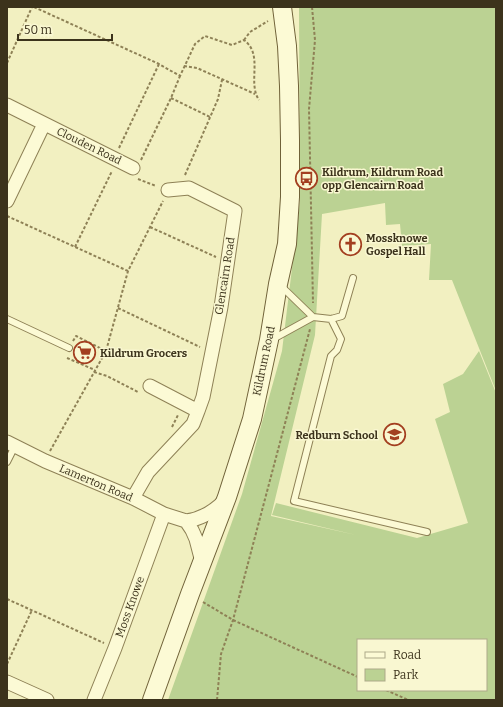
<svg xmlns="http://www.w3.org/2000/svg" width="503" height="707" viewBox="0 0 503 707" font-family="Bitter,serif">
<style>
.green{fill:#bbd293;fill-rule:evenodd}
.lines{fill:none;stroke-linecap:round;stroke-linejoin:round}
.lane-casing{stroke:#8e8156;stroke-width:8}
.street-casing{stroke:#8e8156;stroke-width:15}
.secondary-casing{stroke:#706239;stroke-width:20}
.path{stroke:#8e8156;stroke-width:2;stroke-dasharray:3 2;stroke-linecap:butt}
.lane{stroke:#fcfad5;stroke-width:6}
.street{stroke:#fcfad5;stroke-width:13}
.secondary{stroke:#fcfad5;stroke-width:18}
.labels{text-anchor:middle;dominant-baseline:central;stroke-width:3;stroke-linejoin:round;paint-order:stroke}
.street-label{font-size:11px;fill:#3c331c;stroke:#f9f7d1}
.poi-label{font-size:11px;font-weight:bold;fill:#3c331c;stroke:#f9f7d1;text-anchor:start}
</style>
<rect width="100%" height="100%" fill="#f2f0c1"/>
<!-- green -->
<path class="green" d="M299,7H496V391L452,280H429L431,244L402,246L400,224L386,225L385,203L322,214L315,335L271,516L356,535L272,515L276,503L417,538L468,523L435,419L450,412L443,384L463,374L479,351L496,393V700H168L242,494L282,351L300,202ZM358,640H486V690H358Z"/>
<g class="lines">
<defs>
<path id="lane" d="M281,286L313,317L331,319L342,316L353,278
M7,319L69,348
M331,319L341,339L337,350L331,356L294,501L427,532
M273,339L313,317
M7,462L15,446"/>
<path id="street" d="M7,105L133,168
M7,201L44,124
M150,386L198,411
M7,442L45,461L133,498L164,514L186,521L192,530L196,539L202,562
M133,498L148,472L193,424L198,411L203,397L221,307L235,211L189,188L168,190
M186,521C202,519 213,512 224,501
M7,682L47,700
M94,700L115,648L164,514"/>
<path id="secondary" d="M152,700L190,594L227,497L252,419L269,340L278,284L287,244L290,197V140L289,86L287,46L282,7"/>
</defs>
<!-- lane casing -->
<use href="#lane" class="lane-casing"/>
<!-- street casing -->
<use href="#street" class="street-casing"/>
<!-- secondary casing -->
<use href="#secondary" class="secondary-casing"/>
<!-- path -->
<path class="path" d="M34,7L159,64L180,76L195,44L205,36L232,45L244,40C264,55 247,82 259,100
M312,7L315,40L309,109L313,303
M244,40L250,32L268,21
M7,63L32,7
M184,66L197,68L255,94
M171,98L210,117
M119,148L159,64
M141,160L171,98L180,76
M185,175L218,99L222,80
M138,179L156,186
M7,216L128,271
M150,227L216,257
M75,247L112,171
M118,308L200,347
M73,341L76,336L106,351
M67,358L95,370
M94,372L107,376L138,392
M172,427L178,415
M50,451L106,351L128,271L163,201
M7,599L104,643
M203,602L233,620L358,677
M7,664L32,610
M386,690L408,700
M217,700L221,654L233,620L310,329"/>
<!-- lane -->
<use href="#lane" class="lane"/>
<!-- street -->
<use href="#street" class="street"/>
<!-- secondary -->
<use href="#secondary" class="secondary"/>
</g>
<!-- icons -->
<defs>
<symbol id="bus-ring" viewBox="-11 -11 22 22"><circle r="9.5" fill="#f9f7d1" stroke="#a33f20" stroke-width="1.5"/><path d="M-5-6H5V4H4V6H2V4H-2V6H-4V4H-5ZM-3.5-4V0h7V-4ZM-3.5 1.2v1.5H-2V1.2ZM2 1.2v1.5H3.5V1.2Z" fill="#a33f20"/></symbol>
<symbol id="church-ring" viewBox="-11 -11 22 22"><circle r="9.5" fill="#f9f7d1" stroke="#a33f20" stroke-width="1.5"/><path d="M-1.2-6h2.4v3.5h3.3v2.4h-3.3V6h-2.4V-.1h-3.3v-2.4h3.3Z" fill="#a33f20"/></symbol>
<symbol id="supermarket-ring" viewBox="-11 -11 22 22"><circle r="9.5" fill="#f9f7d1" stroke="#a33f20" stroke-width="1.5"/><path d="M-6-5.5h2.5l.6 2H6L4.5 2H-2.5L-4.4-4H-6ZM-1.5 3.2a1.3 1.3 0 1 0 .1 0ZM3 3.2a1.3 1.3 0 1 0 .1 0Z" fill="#a33f20"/></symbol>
<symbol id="school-ring" viewBox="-11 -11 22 22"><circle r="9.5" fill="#f9f7d1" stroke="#a33f20" stroke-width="1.5"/><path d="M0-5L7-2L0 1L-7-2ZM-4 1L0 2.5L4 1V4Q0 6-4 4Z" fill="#a33f20"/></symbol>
</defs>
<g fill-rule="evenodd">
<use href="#bus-ring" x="294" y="166" width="25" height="25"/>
<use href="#church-ring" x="338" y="232" width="25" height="25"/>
<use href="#supermarket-ring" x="72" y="340" width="25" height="25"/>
<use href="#school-ring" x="382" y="422" width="25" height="25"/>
</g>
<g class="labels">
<!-- street labels -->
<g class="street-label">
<text transform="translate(89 146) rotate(26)">Clouden Road</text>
<text transform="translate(225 276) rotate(-81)">Glencairn Road</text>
<text transform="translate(264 361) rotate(-78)">Kildrum Road</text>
<text transform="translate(96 483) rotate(23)">Lamerton Road</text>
<text transform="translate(130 607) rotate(-70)">Moss Knowe</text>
</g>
<!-- poi labels -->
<g class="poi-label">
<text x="322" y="172">Kildrum, Kildrum Road<tspan x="322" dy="13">opp Glencairn Road</tspan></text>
<text x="366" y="238">Mossknowe<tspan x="366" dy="13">Gospel Hall</tspan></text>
<text x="100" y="353">Kildrum Grocers</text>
<text x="378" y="435" text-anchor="end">Redburn School</text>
</g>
</g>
<!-- border -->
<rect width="503" height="707" fill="none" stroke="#3c331c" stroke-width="16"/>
<!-- legend -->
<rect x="357" y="639" width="130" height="52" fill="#f9f7d1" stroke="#ada989"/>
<rect x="365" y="652" width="20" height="6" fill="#fcfad5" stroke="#ada989"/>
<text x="393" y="659" font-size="12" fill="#3c331c">Road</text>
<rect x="365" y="669" width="20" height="12" fill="#bbd293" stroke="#ada989"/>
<text x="393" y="679" font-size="12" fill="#3c331c">Park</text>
<!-- scale -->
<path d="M18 34v6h94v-6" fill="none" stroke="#3c331c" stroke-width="2"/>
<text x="24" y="34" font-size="12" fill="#3c331c" stroke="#f9f7d1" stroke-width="3" paint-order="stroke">50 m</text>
</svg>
